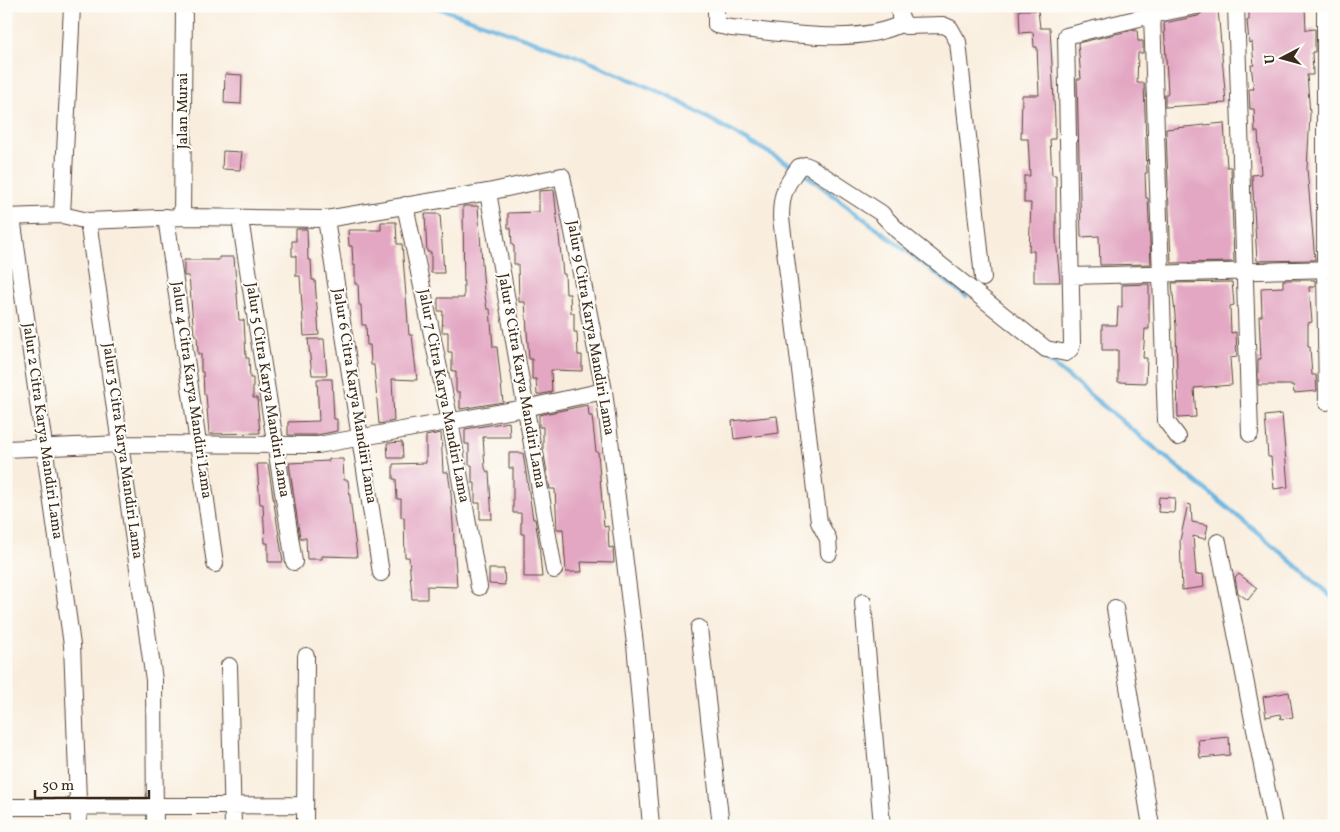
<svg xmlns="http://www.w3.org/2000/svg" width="1340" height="832" viewBox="0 0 1340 832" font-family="Vollkorn,serif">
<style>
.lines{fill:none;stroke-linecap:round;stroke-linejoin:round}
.stream{stroke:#65b3df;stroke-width:4.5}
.building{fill:#e3a7c3}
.minor-casing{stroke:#58473b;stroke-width:18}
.minor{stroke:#fff;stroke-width:16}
.labels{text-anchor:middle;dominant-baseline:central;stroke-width:4;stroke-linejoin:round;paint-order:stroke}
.street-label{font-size:15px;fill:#3b2a1e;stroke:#fdfcf7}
</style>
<rect width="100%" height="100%" fill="#fdfcf7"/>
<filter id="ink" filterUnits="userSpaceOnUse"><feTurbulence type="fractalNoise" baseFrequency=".02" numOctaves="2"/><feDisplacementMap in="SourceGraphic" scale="10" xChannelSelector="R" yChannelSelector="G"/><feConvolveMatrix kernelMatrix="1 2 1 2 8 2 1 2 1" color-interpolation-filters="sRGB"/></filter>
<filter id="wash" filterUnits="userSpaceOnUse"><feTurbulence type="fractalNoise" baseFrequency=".0096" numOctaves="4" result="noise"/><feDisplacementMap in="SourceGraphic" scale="20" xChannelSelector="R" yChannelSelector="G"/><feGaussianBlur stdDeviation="1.12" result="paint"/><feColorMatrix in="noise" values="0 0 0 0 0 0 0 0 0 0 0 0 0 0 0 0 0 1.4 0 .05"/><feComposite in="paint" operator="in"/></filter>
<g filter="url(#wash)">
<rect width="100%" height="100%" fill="#f9eede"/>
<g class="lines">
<!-- stream -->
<path class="stream" d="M433,6L576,56L669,96L794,167
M801,171L966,296
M1039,353L1257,532L1334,599"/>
</g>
<g id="blocks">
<!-- building -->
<path class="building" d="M1249,6H1305L1306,30L1315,29V52H1312L1313,75H1307L1310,114L1307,169L1315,260L1257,261L1252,175L1261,174L1258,132H1255L1254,109H1250L1249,89H1254L1251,65H1254L1252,42L1249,43L1247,20H1249Z
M1218,9L1226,103L1165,107V94H1168L1164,23L1198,16L1205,10Z
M1019,10H1038L1040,28H1050L1055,119V139H1050L1052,175H1056V238L1060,282H1034V251H1029L1031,203H1024V176H1030L1028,139H1021L1022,95H1039L1037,47H1034L1033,32L1020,33Z
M1137,29L1138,41H1143V53H1138L1137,83H1144L1147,173H1145L1146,198H1148L1151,264L1100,265L1099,236L1081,237L1077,79H1081L1078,43Z
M225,74L242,75L241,104L224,103Z
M1224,123L1227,167H1231L1234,262L1171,263L1166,129Z
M223,151L242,152L240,170L222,169Z
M554,190L563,274H565L566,294H570L571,313H574V332H577L578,355H582V371L551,370L552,392L537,395L536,379H532V359H529L525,302H519L518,264H514V246L512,245L511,228H508V213L539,212V191Z
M463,206H478L484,290L487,309H490L493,347H497L503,402L460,409V392H456V371H452V352H448V332H442L443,311H438V298H464Z
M425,214H440L444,273H431V252H427Z
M381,222H396L397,244H402L409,335H412L417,380L392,379L394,421L379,424L374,365H371L370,345H367L366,325H362L361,305H359L358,284H355V265H353L352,246H349L348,230H381Z
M296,229H307L308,260H311L312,280H315L319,335L304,336L300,276H296V256H292V241H296Z
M219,257H234L239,320H244L246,358H249L250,378H253V398H257L260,433L209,434L206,394L204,395L203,372H201V354H198L197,335H194L189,276H184V260H219Z
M1283,280H1315V287H1309L1312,322L1308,323V347H1310L1312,375H1316L1317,391L1294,393L1293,385H1258V359H1261L1259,316H1262L1261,288L1283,287Z
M1232,282L1234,305L1230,306L1231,333L1236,332L1237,357L1230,358L1232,385L1194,388L1196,417L1178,418L1176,326L1172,283Z
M1149,284V329H1145L1143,358H1147L1146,383L1118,382V350H1102V325H1117L1118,307H1122V285Z
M308,339H324L327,375H312Z
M317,379H332L334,419H337V431L317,435H288V422L319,421Z
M588,405L589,416H592L596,452H598L604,527L608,526L609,548L613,547L614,563L581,562L582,572H566L563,529H557L555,489H550L543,449V427H539V415Z
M1282,414L1288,487L1274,489L1271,457H1268L1265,416Z
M777,416L779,433L734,439L732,421Z
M509,422L510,437H483L485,468L487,472H489L492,519H480V503H475V483H472V465H469V444H465V429Z
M441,433L443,472H448L451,493L457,587L427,586V599H412L409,557H405L404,517H401V499H397L396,479H393V464L426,463V436Z
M402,442L403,458H388L387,443Z
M509,453H523L533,519H535L539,544L542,577H524V534H521V513H513V468H509Z
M329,459H343L344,480H348L357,557L322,556V559H307L306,538H300L289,463L329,461Z
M257,464H268L283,562H268V543H265L263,504H260Z
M1159,497L1175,498L1174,513L1158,512Z
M1188,504L1191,505L1192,522L1208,525L1205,539L1193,536L1196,575L1203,574L1204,587L1182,590L1180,540Z
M489,569H504L505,585L489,584Z
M1239,574L1257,588L1248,600L1238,593L1235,578Z
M1289,692L1293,717L1281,719L1280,714L1266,717L1263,697Z
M1229,737L1230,755L1200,758L1198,740Z"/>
</g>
</g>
<g filter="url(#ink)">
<use href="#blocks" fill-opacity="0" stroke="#58473b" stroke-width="1"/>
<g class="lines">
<defs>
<path id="minor" d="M716,6V25L731,28C783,32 856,47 903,23
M899,6L900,17L906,26L943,25L950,28L958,42L983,278
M1236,6L1250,434
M1325,6V269L1327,402
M1152,15L1166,421L1178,437
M488,192L554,570
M405,205L450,421L479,587
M62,215L72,6
M6,217L62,215L88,221L182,217L326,219L488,192L562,176L604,391L635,644L651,826
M12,217L72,645L79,826
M166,217L215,564
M182,217L184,6
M240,219L294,562
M326,219L381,573
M88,221L154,680L155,826
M1071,276L1334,269
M6,449L121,444L318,445L525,408L604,391
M1218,542L1274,826
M829,553L828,539L819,522L781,218C781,194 785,186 799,167L805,165L810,167L881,213L898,231L1046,349L1066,353L1071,348L1072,343L1066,36L1152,15L1196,6
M863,602L882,826
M1115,608L1151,826
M699,628L721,826
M229,666L233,826
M6,807L304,805
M305,826L306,656"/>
</defs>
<!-- minor casing -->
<use href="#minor" class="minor-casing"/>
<!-- minor -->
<use href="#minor" class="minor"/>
</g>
</g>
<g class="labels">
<!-- street labels -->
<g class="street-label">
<text transform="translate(183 111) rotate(-90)">Jalan Murai</text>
<text transform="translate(590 328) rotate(80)">Jalur 9 Citra Karya Mandiri Lama</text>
<text transform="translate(521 381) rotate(80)">Jalur 8 Citra Karya Mandiri Lama</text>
<text transform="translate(191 390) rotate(82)">Jalur 4 Citra Karya Mandiri Lama</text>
<text transform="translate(267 390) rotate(81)">Jalur 5 Citra Karya Mandiri Lama</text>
<text transform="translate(354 396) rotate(81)">Jalur 6 Citra Karya Mandiri Lama</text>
<text transform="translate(443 396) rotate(79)">Jalur 7 Citra Karya Mandiri Lama</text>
<text transform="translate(42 431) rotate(82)">Jalur 2 Citra Karya Mandiri Lama</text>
<text transform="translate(122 451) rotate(82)">Jalur 3 Citra Karya Mandiri Lama</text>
</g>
</g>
<!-- margin -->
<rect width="1340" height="832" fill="none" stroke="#fdfcf7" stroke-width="25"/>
<!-- north arrow -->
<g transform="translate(1282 58) rotate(264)" stroke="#fdfcf7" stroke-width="4" paint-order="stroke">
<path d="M0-4L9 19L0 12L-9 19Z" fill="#3b2a1e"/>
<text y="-8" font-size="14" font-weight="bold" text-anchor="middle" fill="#3b2a1e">U</text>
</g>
<!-- scale -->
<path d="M35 790v8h114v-8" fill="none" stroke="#3b2a1e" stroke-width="2.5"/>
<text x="42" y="790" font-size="15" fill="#3b2a1e" stroke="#fdfcf7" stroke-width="4" paint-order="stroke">50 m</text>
</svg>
